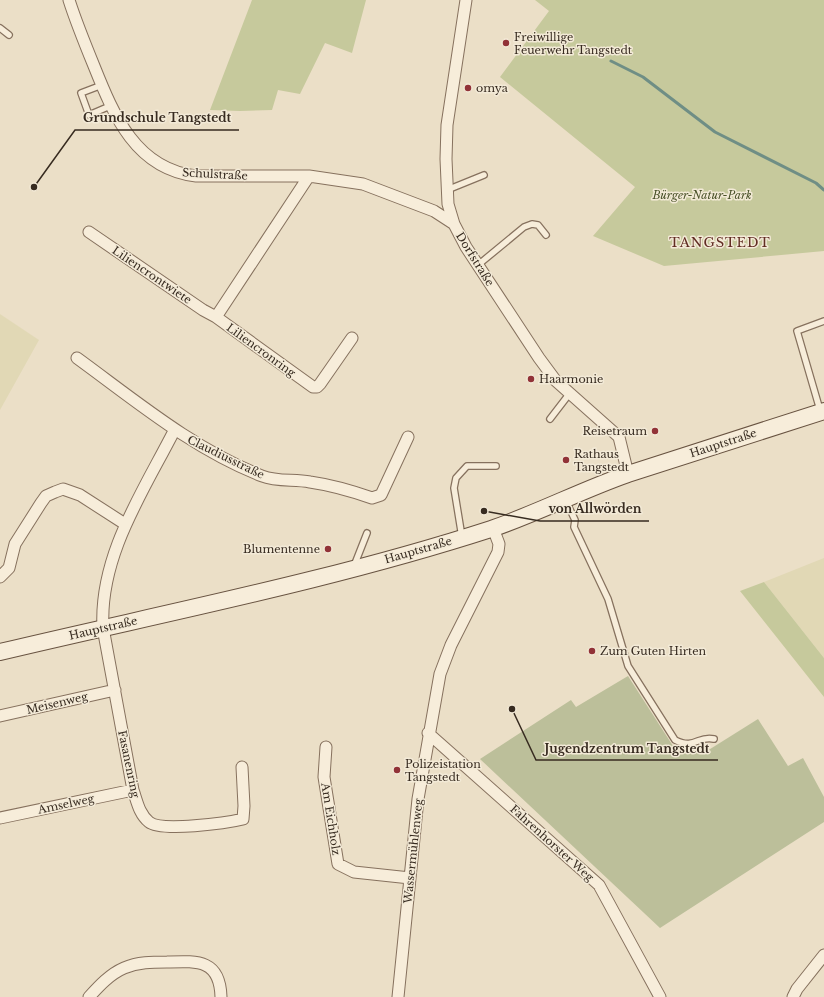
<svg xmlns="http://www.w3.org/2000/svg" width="824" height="997" viewBox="0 0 824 997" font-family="'Libre Baskerville',serif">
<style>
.farmland{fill:#e1d8b5}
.green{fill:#c6c99c}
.cemetery{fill:#bcbf9a}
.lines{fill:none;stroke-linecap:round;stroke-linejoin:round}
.stream{stroke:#6f8e85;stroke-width:3}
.lane-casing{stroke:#86715e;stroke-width:8}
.street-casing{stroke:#86715e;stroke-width:13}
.secondary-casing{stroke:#685341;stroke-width:18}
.lane{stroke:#f7edda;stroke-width:5.5}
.street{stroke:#f7edda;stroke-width:11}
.secondary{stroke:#f7edda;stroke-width:16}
.poi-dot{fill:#913237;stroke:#f3ead7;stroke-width:1.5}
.labels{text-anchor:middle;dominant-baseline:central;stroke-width:3;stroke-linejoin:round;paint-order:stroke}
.poi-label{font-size:11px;fill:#372b20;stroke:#f3ead7;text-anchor:start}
.street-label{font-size:11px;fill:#372b20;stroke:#f3ead7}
.park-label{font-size:11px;font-style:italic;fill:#4a5229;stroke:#f3ead7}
.quarter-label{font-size:13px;letter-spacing:1px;fill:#612d23;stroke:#f3ead7}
.leader{fill:none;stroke:#372b20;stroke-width:1.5}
.callout-dot{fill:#372b20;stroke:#f3ead7;stroke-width:1.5}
.callout-label{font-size:12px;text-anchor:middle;font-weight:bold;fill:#372b20;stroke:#f3ead7;stroke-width:3;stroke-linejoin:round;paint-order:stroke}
</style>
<rect width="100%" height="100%" fill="#ebdfc7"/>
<!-- farmland -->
<path class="farmland" d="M0,314L39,340L0,410Z
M824,558V658L764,582Z"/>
<!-- green -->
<path class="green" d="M252,0H366L352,53L325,43L300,94L278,90L272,110L240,111L210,110Z
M535,0H824V251L664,266L593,236L635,187L500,77L549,11Z
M764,582L824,658V697L740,591Z"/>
<!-- cemetery -->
<path class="cemetery" d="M628,676L673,746L707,751L758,719L788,766L803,758L824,797V822L660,928L480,759L571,700L576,707Z"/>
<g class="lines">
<!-- stream -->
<path class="stream" d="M611,61L643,77L715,132L816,183L824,190"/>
<defs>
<path id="lane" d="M0,28L9,35
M102,85L81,93L89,115L110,106
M447,190L484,175
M478,265L524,227L532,224L538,225L546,235
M820,410L797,331L824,321
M550,419L570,393
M566,501L575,520L574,527L608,599L628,666L675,740C695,750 698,735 714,739
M462,537L454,488L456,478L467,466H496
M354,566L367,533"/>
<path id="street" d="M69,0C76,22 85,44 94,66C114,116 136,169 196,176H309L363,184L434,211L454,224
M466,0L447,125L446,159L448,204L454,224L466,247L539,358L556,381L619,437L628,474
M89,232L203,310L216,317L313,387H317L320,384L352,338
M216,317L309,176
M77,358C136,401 193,449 262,476C277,482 294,479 310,482C331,485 352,491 372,498L381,495L408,437
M174,431C143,492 99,556 103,628L133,790C137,801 139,814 149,822C161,832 227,823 243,819L244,806L242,767
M0,577L9,568L15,544L41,503L46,496L55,492L63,489L80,495L125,524
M0,716L115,690
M428,733L599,885L660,997
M326,747L324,777L338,864L354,872L410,878
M0,818L133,790
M89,997C99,986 110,974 124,968C138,962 152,962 167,962C197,961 220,959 221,997
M398,997L418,799L440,674L451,645L498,552L499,544L493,528
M793,997L797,989L824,955"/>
<path id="secondary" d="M0,652C164,613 330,581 491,529C538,513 582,490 628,474L824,411"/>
</defs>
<!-- lane casing -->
<use href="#lane" class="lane-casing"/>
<!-- street casing -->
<use href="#street" class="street-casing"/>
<!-- secondary casing -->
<use href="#secondary" class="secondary-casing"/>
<!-- lane -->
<use href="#lane" class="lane"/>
<!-- street -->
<use href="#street" class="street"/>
<!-- secondary -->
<use href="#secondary" class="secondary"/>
</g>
<!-- markers -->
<g class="poi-dot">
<circle cx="506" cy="43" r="4"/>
<circle cx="468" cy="88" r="4"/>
<circle cx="531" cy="379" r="4"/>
<circle cx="655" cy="431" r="4"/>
<circle cx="566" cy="460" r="4"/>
<circle cx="328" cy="549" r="4"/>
<circle cx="592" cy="651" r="4"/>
<circle cx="397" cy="770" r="4"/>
</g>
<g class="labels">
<!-- poi labels -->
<g class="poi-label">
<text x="514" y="37">Freiwillige<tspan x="514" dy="13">Feuerwehr Tangstedt</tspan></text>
<text x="476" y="88">omya</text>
<text x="539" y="379">Haarmonie</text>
<text x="647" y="431" text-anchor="end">Reisetraum</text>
<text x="574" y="454">Rathaus<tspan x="574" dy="13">Tangstedt</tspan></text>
<text x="320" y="549" text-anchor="end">Blumentenne</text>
<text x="600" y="651">Zum Guten Hirten</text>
<text x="405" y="764">Polizeistation<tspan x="405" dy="13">Tangstedt</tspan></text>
</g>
<!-- street labels -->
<g class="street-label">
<text transform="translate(215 174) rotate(3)">Schulstraße</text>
<text transform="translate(475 259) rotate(58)">Dorfstraße</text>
<text transform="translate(152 275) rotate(34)">Liliencrontwiete</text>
<text transform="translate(261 350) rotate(36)">Liliencronring</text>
<text transform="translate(723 443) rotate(-18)">Hauptstraße</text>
<text transform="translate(226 457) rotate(26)">Claudiusstraße</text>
<text transform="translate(418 550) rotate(-16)">Hauptstraße</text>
<text transform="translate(103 628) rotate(-13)">Hauptstraße</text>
<text transform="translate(57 703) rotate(-13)">Meisenweg</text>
<text transform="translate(129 764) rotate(78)">Fasanenring</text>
<text transform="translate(66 804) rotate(-12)">Amselweg</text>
<text transform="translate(331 819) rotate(81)">Am Eichholz</text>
<text transform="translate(552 843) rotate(42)">Fahrenhorster Weg</text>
<text transform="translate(413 851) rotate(-84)">Wassermühlenweg</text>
</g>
<!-- park labels -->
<g class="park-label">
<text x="702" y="195">Bürger-Natur-Park</text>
</g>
<!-- quarter labels -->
<g class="quarter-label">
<text x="720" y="242">TANGSTEDT</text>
</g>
</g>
<!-- callouts -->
<path class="leader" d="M34 187L75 130H239M484 511L540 521H649M512 709L536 760H718"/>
<g class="callout-dot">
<circle cx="34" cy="187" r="4"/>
<circle cx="484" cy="511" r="4"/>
<circle cx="512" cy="709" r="4"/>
</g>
<g class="callout-label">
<text x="157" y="122">Grundschule Tangstedt</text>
<text x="595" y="513">von Allwörden</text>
<text x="627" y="753">Jugendzentrum Tangstedt</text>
</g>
</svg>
